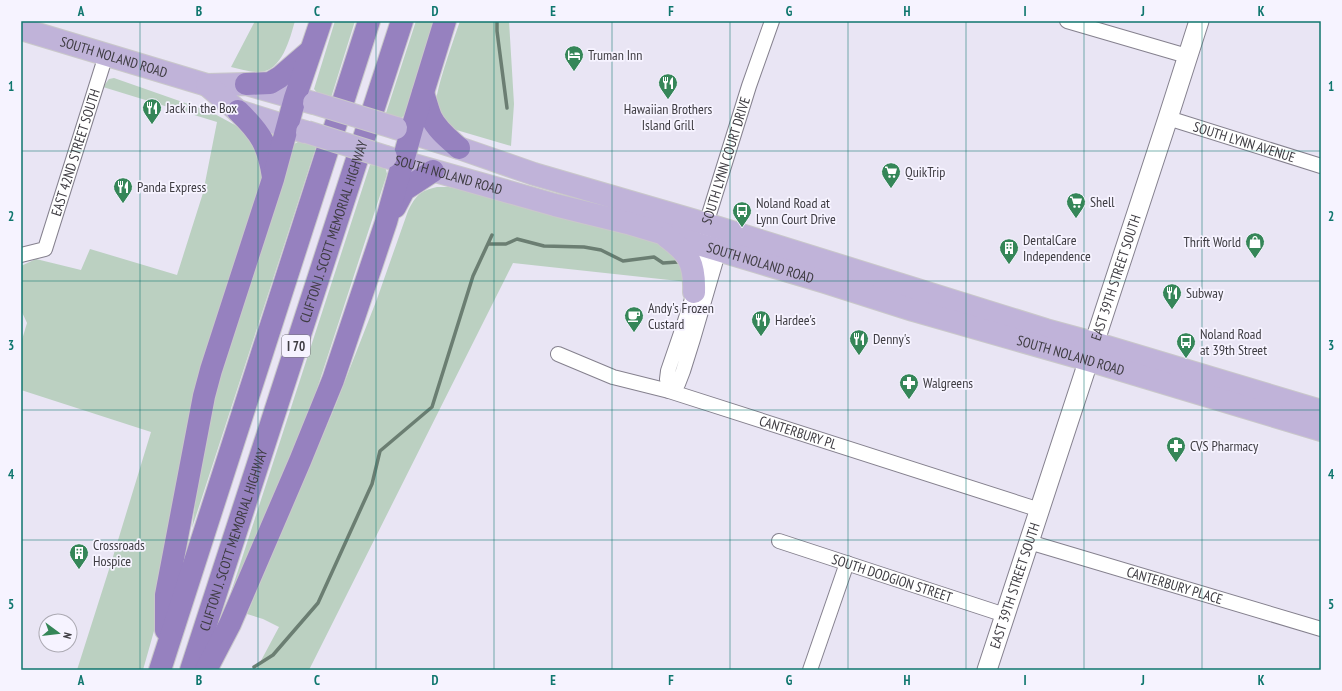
<svg xmlns="http://www.w3.org/2000/svg" width="1342" height="691" viewBox="0 0 1342 691" font-family="'PT Sans Narrow',sans-serif">
<style>
.green{fill:#bbd0c1}
.lines{fill:none;stroke-linecap:round;stroke-linejoin:round}
.stream{stroke:#6b7e72;stroke-width:3.5}
.street-casing{stroke:#85818e;stroke-width:16}
.secondary-casing{stroke:#85818e;stroke-width:21}
.primary-casing{stroke:#c9c8ca;stroke-width:24}
.highway-casing{stroke:#c9c8ca;stroke-width:24}
.street{stroke:#fff;stroke-width:14}
.secondary{stroke:#fff;stroke-width:19}
.primary{stroke:#c0b3d9;stroke-width:22}
.highway{stroke:#9681bf;stroke-width:22}
.primary-bridge-casing{stroke:#c9c8ca;stroke-width:24;stroke-linecap:butt}
.primary-bridge{stroke:#c0b3d9;stroke-width:22}
.grid{fill:none;stroke:#0f766e;stroke-width:1;stroke-opacity:0.55}
.labels{text-anchor:middle;dominant-baseline:central;stroke-width:3.5;stroke-linejoin:round;paint-order:stroke}
.shield{fill:#f6f3ff;stroke:#75737b;stroke-width:1}
.shield-label{font-size:13px;font-weight:bold;fill:#3e3c42}
.poi-label{font-size:14px;fill:#3e3c42;stroke:#f6f3ff;text-anchor:start}
.street-label{font-size:14px;fill:#3e3c42;stroke:#f6f3ff}
.neatline{fill:none;stroke:#0f766e;stroke-width:1.5}
.grid-label{font-size:13px;text-anchor:middle;font-weight:bold;fill:#0f766e}
</style>
<rect width="100%" height="100%" fill="#e9e5f4"/>
<!-- green -->
<path class="green" d="M255,21H295C290,38 282,72 259,72C250,72 240,69 231,67Z
M335,21H355L330,101L319,95L314,89Z
M416,21H436L407,114L399,119L386,113Z
M460,21H509L514,104L511,146L453,129C447,124 438,116 436,108C433,96 455,36 460,21Z
M114,78L211,112L235,125L246,132L255,144L264,173L154,631L143,670H77L112,560L151,432L21,390V343L27,323L21,310V266L36,259L81,270L90,249L177,275L203,193L217,122L103,87L109,79Z
M302,140L317,144L192,528L198,482L217,380L294,144Z
M370,165L385,166L387,174L317,389L302,445L237,594L231,592Z
M437,187H449L562,214L660,244L675,252L688,282L513,263L309,670H256L279,627L263,619L247,614L334,409L377,299L408,211C416,195 420,191 437,187Z"/>
<g class="lines">
<!-- stream -->
<path class="stream" d="M497,21V31L507,108
M489,244H506L517,239L544,246L584,247L601,250L623,261L654,257L663,263L678,262
M254,667L273,655L318,603L372,484L380,451L432,407L473,276L492,235"/>
<defs>
<g id="street">
<path d="M1067,21L1187,56"/>
<path id="s1" d="M1168,118L1321,166"/>
<path id="s2" d="M721,243L693,339L683,371L678,384L669,391L667,379L668,371C684,323 704,274 706,224L749,86L772,21"/>
<path id="s3" d="M21,255L45,249L106,55"/>
<path id="s4" d="M558,354L613,377L669,391L1040,510"/>
<path id="s5" d="M779,541L1005,615"/>
<path id="s6" d="M1029,542L1321,629"/>
<path d="M810,670L847,563"/>
</g>
<g id="secondary">
<path id="s7" d="M987,670L1168,118L1199,21"/>
</g>
<g id="primary">
<path id="s8" d="M21,29L207,85L246,84L313,103"/>
<path d="M207,85L238,111L305,132"/>
<path d="M396,128L459,148L534,174L706,224L1046,330L1094,343L1321,411"/>
<path id="s9" d="M386,157L555,205L628,223L825,282L913,310L1088,360L1321,430"/>
<path d="M667,237C689,253 695,264 694,292"/>
</g>
<g id="highway">
<path d="M246,84L270,83L280,77L309,52"/>
<path d="M423,93C426,101 428,110 431,117C437,130 449,139 459,148"/>
<path d="M238,111C261,133 268,145 273,177"/>
<path d="M395,207L404,190L433,171"/>
<path d="M166,630V595L204,396L211,370L273,179L295,98L321,21"/>
<path d="M160,670L369,21"/>
<path id="s10" d="M191,670L402,21"/>
<path d="M206,670L230,624L300,461L333,380L386,222L413,125L445,21"/>
</g>
</defs>
<!-- street casing -->
<use href="#street" class="street-casing"/>
<!-- secondary casing -->
<use href="#secondary" class="secondary-casing"/>
<!-- primary casing -->
<use href="#primary" class="primary-casing"/>
<!-- highway casing -->
<use href="#highway" class="highway-casing"/>
<!-- street -->
<use href="#street" class="street"/>
<!-- secondary -->
<use href="#secondary" class="secondary"/>
<!-- primary -->
<use href="#primary" class="primary"/>
<!-- highway -->
<use href="#highway" class="highway"/>
<defs>
<path id="primary-bridge" d="M314,103L396,128
M307,132L386,157"/>
</defs>
<!-- primary-bridge casing -->
<use href="#primary-bridge" class="primary-bridge-casing"/>
<!-- primary-bridge -->
<use href="#primary-bridge" class="primary-bridge"/>
</g>
<!-- grid -->
<path class="grid" d="M140,21V670M258,21V670M376,21V670M494,21V670M612,21V670M730,21V670M848,21V670M966,21V670M1084,21V670M1202,21V670M21,151H1321M21,281H1321M21,410H1321M21,540H1321"/>
<!-- icons -->
<defs>
<symbol id="hotel-pin" viewBox="-11 -11 22 30"><path d="M0 17L-7.5 6A9.5 9.5 0 1 1 7.5 6Z" fill="#358658" stroke="#f6f3ff"/><path d="M-6-4.5h1.5V1H6V5H4.5V3h-9V5H-6ZM-4 0a1.8 1.8 0 1 1 3.6 0ZM.5 0V-2.5h3Q6-2.5 6 0Z" fill="#fff"/></symbol>
<symbol id="restaurant-pin" viewBox="-11 -11 22 30"><path d="M0 17L-7.5 6A9.5 9.5 0 1 1 7.5 6Z" fill="#358658" stroke="#f6f3ff"/><path d="M-5-6h1v4h1v-4h1v4h1v-4h1v5L-1.5 .5V6h-2V.5L-5-1ZM5-6V6H3V1.5H1.5Q1.5-4 5-6Z" fill="#fff"/></symbol>
<symbol id="supermarket-pin" viewBox="-11 -11 22 30"><path d="M0 17L-7.5 6A9.5 9.5 0 1 1 7.5 6Z" fill="#358658" stroke="#f6f3ff"/><path d="M-6-5.5h2.5l.6 2H6L4.5 2H-2.5L-4.4-4H-6ZM-1.5 3.2a1.3 1.3 0 1 0 .1 0ZM3 3.2a1.3 1.3 0 1 0 .1 0Z" fill="#fff"/></symbol>
<symbol id="bus-pin" viewBox="-11 -11 22 30"><path d="M0 17L-7.5 6A9.5 9.5 0 1 1 7.5 6Z" fill="#358658" stroke="#f6f3ff"/><path d="M-5-6H5V4H4V6H2V4H-2V6H-4V4H-5ZM-3.5-4V0h7V-4ZM-3.5 1.2v1.5H-2V1.2ZM2 1.2v1.5H3.5V1.2Z" fill="#fff"/></symbol>
<symbol id="shop-pin" viewBox="-11 -11 22 30"><path d="M0 17L-7.5 6A9.5 9.5 0 1 1 7.5 6Z" fill="#358658" stroke="#f6f3ff"/><path d="M-5-2.5h2.3a2.7 3.5 0 0 1 5.4 0H5L5.5 6h-11ZM-1.5-2.5h3a1.5 2.3 0 0 0-3 0Z" fill="#fff"/></symbol>
<symbol id="building-pin" viewBox="-11 -11 22 30"><path d="M0 17L-7.5 6A9.5 9.5 0 1 1 7.5 6Z" fill="#358658" stroke="#f6f3ff"/><path d="M-4-6H4V6H1V3H-1V6H-4ZM-2.5-4.3h1.7v1.8h-1.7ZM.8-4.3h1.7v1.8H.8ZM-2.5-1h1.7V.8h-1.7ZM.8-1h1.7V.8H.8Z" fill="#fff"/></symbol>
<symbol id="cafe-pin" viewBox="-11 -11 22 30"><path d="M0 17L-7.5 6A9.5 9.5 0 1 1 7.5 6Z" fill="#358658" stroke="#f6f3ff"/><path d="M-5.5-4.5H6V0H3Q3 3.5 0 3.5H-2.5Q-5.5 3.5-5.5 0ZM3-3.2v2h1.7v-2ZM-6 4.5H4V6H-6Z" fill="#fff"/></symbol>
<symbol id="pharmacy-pin" viewBox="-11 -11 22 30"><path d="M0 17L-7.5 6A9.5 9.5 0 1 1 7.5 6Z" fill="#358658" stroke="#f6f3ff"/><path d="M-2-6h4v4h4v4h-4v4h-4v-4h-4v-4h4Z" fill="#fff"/></symbol>
</defs>
<g fill-rule="evenodd">
<use href="#hotel-pin" x="563" y="44" width="22" height="30"/>
<use href="#restaurant-pin" x="657" y="72" width="22" height="30"/>
<use href="#restaurant-pin" x="141" y="97" width="22" height="30"/>
<use href="#supermarket-pin" x="880" y="161" width="22" height="30"/>
<use href="#restaurant-pin" x="112" y="176" width="22" height="30"/>
<use href="#supermarket-pin" x="1065" y="191" width="22" height="30"/>
<use href="#bus-pin" x="731" y="200" width="22" height="30"/>
<use href="#shop-pin" x="1244" y="231" width="22" height="30"/>
<use href="#building-pin" x="998" y="237" width="22" height="30"/>
<use href="#restaurant-pin" x="1161" y="282" width="22" height="30"/>
<use href="#cafe-pin" x="623" y="305" width="22" height="30"/>
<use href="#restaurant-pin" x="750" y="309" width="22" height="30"/>
<use href="#restaurant-pin" x="848" y="328" width="22" height="30"/>
<use href="#bus-pin" x="1175" y="331" width="22" height="30"/>
<use href="#pharmacy-pin" x="898" y="372" width="22" height="30"/>
<use href="#pharmacy-pin" x="1165" y="435" width="22" height="30"/>
<use href="#building-pin" x="68" y="542" width="22" height="30"/>
</g>
<g class="labels">
<!-- shield labels -->
<rect class="shield" x="282" y="335" width="28" height="22" rx="3"/>
<g class="shield-label">
<text x="296" y="346">I 70</text>
</g>
<!-- poi labels -->
<g class="poi-label">
<text x="588" y="55">Truman Inn</text>
<text x="166" y="108">Jack in the Box</text>
<text x="668" y="109" text-anchor="middle">Hawaiian Brothers<tspan x="668" dy="16">Island Grill</tspan></text>
<text x="905" y="172">QuikTrip</text>
<text x="137" y="187">Panda Express</text>
<text x="1090" y="202">Shell</text>
<text x="756" y="203">Noland Road at<tspan x="756" dy="16">Lynn Court Drive</tspan></text>
<text x="1023" y="240">DentalCare<tspan x="1023" dy="16">Independence</tspan></text>
<text x="1241" y="242" text-anchor="end">Thrift World</text>
<text x="1186" y="293">Subway</text>
<text x="648" y="308">Andy's Frozen<tspan x="648" dy="16">Custard</tspan></text>
<text x="775" y="320">Hardee's</text>
<text x="1200" y="334">Noland Road<tspan x="1200" dy="16">at 39th Street</tspan></text>
<text x="873" y="339">Denny's</text>
<text x="923" y="383">Walgreens</text>
<text x="1190" y="446">CVS Pharmacy</text>
<text x="93" y="545">Crossroads<tspan x="93" dy="16">Hospice</tspan></text>
</g>
<!-- street labels -->
<g class="street-label">
<text stroke="none"><textPath href="#s8" startOffset="97">SOUTH NOLAND ROAD</textPath></text>
<text stroke="none"><textPath href="#s1" startOffset="80">SOUTH LYNN AVENUE</textPath></text>
<text stroke="none"><textPath href="#s3" startOffset="126">EAST 42ND STREET SOUTH</textPath></text>
<text stroke="none"><textPath href="#s2" startOffset="398">SOUTH LYNN COURT DRIVE</textPath></text>
<text stroke="none"><textPath href="#s9" startOffset="65">SOUTH NOLAND ROAD</textPath></text>
<text stroke="none"><textPath href="#s10" startOffset="461">CLIFTON J. SCOTT MEMORIAL HIGHWAY</textPath></text>
<text stroke="none"><textPath href="#s9" startOffset="389">SOUTH NOLAND ROAD</textPath></text>
<text stroke="none"><textPath href="#s7" startOffset="413">EAST 39TH STREET SOUTH</textPath></text>
<text stroke="none"><textPath href="#s9" startOffset="713">SOUTH NOLAND ROAD</textPath></text>
<text stroke="none"><textPath href="#s4" startOffset="253">CANTERBURY PL</textPath></text>
<text stroke="none"><textPath href="#s10" startOffset="137">CLIFTON J. SCOTT MEMORIAL HIGHWAY</textPath></text>
<text stroke="none"><textPath href="#s5" startOffset="119">SOUTH DODGION STREET</textPath></text>
<text stroke="none"><textPath href="#s7" startOffset="89">EAST 39TH STREET SOUTH</textPath></text>
<text stroke="none"><textPath href="#s6" startOffset="152">CANTERBURY PLACE</textPath></text>
</g>
</g>
<!-- border -->
<rect width="1342" height="691" fill="none" stroke="#f6f3ff" stroke-width="44"/>
<!-- north arrow -->
<g transform="translate(58 633) rotate(105)"><circle r="19" fill="#f6f3ff" stroke="#acaab3"/>
<path d="M0-3L7 15L0 10L-7 15Z" fill="#358658"/>
<text y="-6" font-size="11" font-weight="bold" text-anchor="middle" fill="#3e3c42">N</text>
</g>
<rect x="22" y="22" width="1298" height="647" class="neatline"/>
<g class="grid-label">
<text x="81" y="16">A</text>
<text x="199" y="16">B</text>
<text x="317" y="16">C</text>
<text x="435" y="16">D</text>
<text x="553" y="16">E</text>
<text x="671" y="16">F</text>
<text x="789" y="16">G</text>
<text x="907" y="16">H</text>
<text x="1025" y="16">I</text>
<text x="1143" y="16">J</text>
<text x="1261" y="16">K</text>
<text x="11" y="91">1</text>
<text x="1331" y="91">1</text>
<text x="11" y="221">2</text>
<text x="1331" y="221">2</text>
<text x="11" y="350">3</text>
<text x="1331" y="350">3</text>
<text x="11" y="479">4</text>
<text x="1331" y="479">4</text>
<text x="11" y="609">5</text>
<text x="1331" y="609">5</text>
<text x="81" y="685">A</text>
<text x="199" y="685">B</text>
<text x="317" y="685">C</text>
<text x="435" y="685">D</text>
<text x="553" y="685">E</text>
<text x="671" y="685">F</text>
<text x="789" y="685">G</text>
<text x="907" y="685">H</text>
<text x="1025" y="685">I</text>
<text x="1143" y="685">J</text>
<text x="1261" y="685">K</text>
</g>
</svg>
